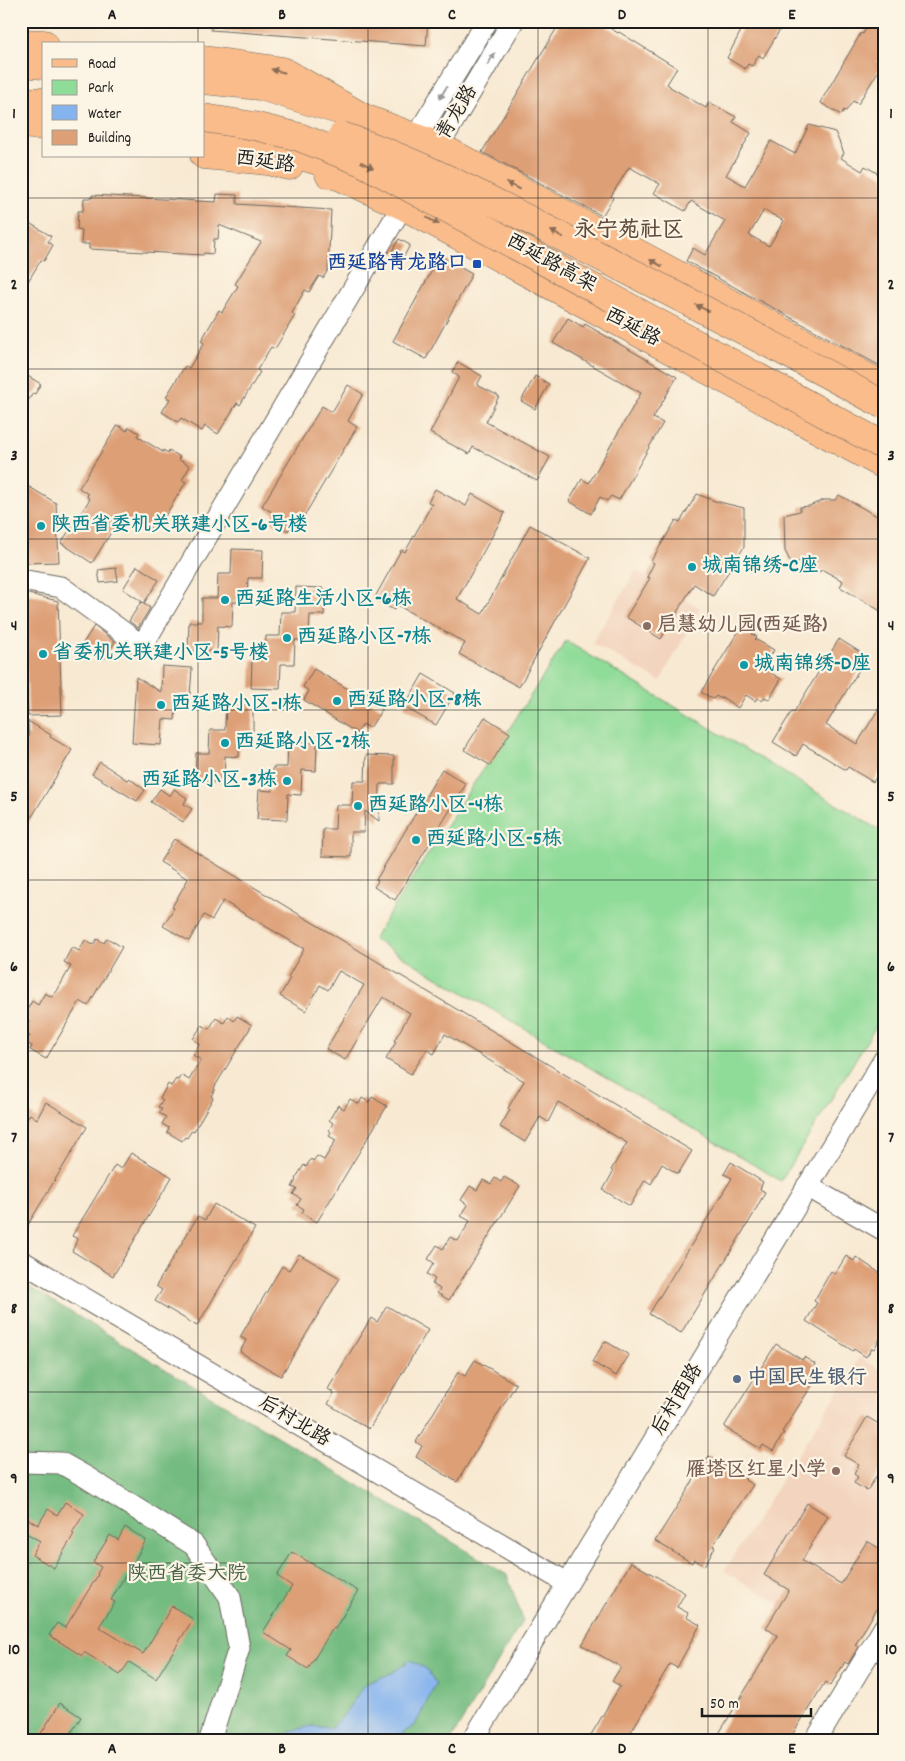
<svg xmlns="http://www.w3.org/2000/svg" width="905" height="1761" viewBox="0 0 905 1761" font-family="Dekko,'LXGW WenKai TC',sans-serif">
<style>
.built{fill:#f3d4be}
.green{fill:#8fdb98;stroke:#567c5a}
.forest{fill:#73bb80;stroke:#486c4e}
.water{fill:#84b3ee;stroke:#506885}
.building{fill:#dd9f76;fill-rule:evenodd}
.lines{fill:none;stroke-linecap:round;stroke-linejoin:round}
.minor-casing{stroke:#69645c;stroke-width:23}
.major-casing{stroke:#69645c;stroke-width:29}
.highway-casing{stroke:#69645c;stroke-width:29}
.minor{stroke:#fff;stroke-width:21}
.major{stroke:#fabc8b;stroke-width:28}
.highway{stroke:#fabc8b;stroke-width:28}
.highway-bridge-casing{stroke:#69645c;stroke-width:29;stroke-linecap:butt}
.highway-bridge{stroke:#fabc8b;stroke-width:28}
.oneway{fill:#999}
.oneway2{fill:#8b6c54}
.grid{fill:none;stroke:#1c1c1c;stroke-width:1;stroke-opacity:0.55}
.transit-dot{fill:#1a4fb4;stroke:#fcf5e5;stroke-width:2}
.culture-dot{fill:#0f9aa8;stroke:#fcf5e5;stroke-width:2}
.education-dot{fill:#8d6e63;stroke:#fcf5e5;stroke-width:2}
.service-dot{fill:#5c6f8a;stroke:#fcf5e5;stroke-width:2}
.labels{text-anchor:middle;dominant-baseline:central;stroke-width:4.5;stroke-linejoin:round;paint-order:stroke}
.street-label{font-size:20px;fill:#1c1c1c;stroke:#fcf5e5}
.transit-label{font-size:20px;font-weight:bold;fill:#164399;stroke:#fcf5e5;text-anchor:end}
.culture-label{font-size:20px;font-weight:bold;fill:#0d838f;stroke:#fcf5e5;text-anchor:start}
.education-label{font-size:20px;font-weight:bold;fill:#785e54;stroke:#fcf5e5;text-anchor:start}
.service-label{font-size:20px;font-weight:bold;fill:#4e5e75;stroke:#fcf5e5;text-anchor:start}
.park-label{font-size:20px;fill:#445f47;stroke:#fcf5e5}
.quarter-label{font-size:22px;font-weight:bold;fill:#604a3c;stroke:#fcf5e5}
.neatline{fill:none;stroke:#1c1c1c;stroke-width:2}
.grid-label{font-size:16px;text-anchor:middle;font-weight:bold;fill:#1c1c1c}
</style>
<rect width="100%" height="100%" fill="#fcf5e5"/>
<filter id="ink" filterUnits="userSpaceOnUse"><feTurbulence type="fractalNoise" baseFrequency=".02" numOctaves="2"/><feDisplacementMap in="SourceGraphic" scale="10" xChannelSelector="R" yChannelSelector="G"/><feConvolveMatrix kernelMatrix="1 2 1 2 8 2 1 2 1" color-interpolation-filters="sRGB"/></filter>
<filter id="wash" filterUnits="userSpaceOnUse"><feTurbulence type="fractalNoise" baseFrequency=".0096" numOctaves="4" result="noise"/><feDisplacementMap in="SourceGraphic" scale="20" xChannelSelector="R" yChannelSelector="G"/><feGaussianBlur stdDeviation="1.12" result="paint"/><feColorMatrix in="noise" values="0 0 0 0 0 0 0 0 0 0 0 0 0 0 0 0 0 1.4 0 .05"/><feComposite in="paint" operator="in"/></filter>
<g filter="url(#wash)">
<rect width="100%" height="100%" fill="#f8e9d2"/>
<!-- built -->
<path class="built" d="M636,571L700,608L660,681L592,643Z
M860,1357L884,1372V1586L849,1645L724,1571Z"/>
<!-- green -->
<path class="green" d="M566,641L884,833V1013L781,1181L373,939Z"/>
<!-- forest -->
<path class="forest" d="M21,1282L507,1575L523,1620L451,1740H21Z"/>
<!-- water -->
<path class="water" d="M410,1660L427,1670L436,1684L415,1725L393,1740H285L290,1731L312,1726L332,1728L346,1712L365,1684L392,1673Z"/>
<g id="blocks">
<!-- building -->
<path class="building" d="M211,21H428L426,46L211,30Z
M561,21H598L618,33L619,32L677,68L667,84L670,86V87L706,108L709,102L736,117L733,122L751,133L726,175L745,186L771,141L795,154L809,125L835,132L844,153L841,158L862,171L865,166L884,177V368L686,261L693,248L705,255L725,221L691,201L685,211L654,193L660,184L629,167L611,196L613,198L602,216L482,152ZM764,210L784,221L769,246L749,235Z
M746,21H785L763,58L759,55L752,66L748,64L745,69L727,58Z
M870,21H884V42L879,49L883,51L877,62L882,65L858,104L853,101L846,111L844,110L841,115L821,103L824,96L861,33L863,34Z
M217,194L237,195V204L331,210L328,270L323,278L319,276L309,292L305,290L292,313L295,315L275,349L271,347L257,370L260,372L240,405L237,403L218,434L205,426L202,431L181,418L178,422L162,412L170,399L166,397L185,366L189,368L204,343L201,341L219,310L222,312L238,286L235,284L261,242L219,225L218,239H214L213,254L204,253L203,255L89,249V244H81L82,230L77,229L78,211H83L84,198H92V195L216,202Z
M21,218L51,236L48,242L53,245L44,261L41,260L21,293Z
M399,239L410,245L403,258L392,251Z
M440,256L472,274L426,359L393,341Z
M568,318L583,327L585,324L677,377L653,418L663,423L619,500L611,496L607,501L600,497L591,514L569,501L582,479L589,483L641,393L553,343Z
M458,362L482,376L477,385L499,396L486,422L550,457L537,481L473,447L469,454L430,433L459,377L452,372Z
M21,372L41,384L35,394L33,393L21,412Z
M535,376L549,384L535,409L521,401Z
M348,385L363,394L348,421L357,427L297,528L292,524L288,531L271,521L275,514L262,506L322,406L332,412Z
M118,425L127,431L129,427L139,433L137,436L163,452V450L168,453L169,450L180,457L178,459L190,466L182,480L186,482L162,521L159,519L151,533L138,526L136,528L120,518L92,563L61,543L90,499L87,497L88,494L79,488Z
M21,482L56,503L59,562L23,563Z
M435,489L466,506L472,494L505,513L457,599L482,614L530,525L590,558L519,687L459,654L465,643L397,605L394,610L374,599L401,550L405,552L432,504L428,502Z
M697,494L715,501L744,508V547L713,596L694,584L661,639L626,617L650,578L647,577L654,563L651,561L676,520L680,522Z
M839,495L884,520V613L840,587L843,581L823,570L818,572L816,570L809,573L802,560L792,565L785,551L784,515L800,511V507L809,506L824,500H835Z
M232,549L263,550L262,578H248L247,602H233L232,627L218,626L217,651H188L189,622H202V598H217L218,574H231Z
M137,566L159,580L144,603L123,589Z
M116,568L118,581L100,583L98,570Z
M296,587L324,588V615H310L309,640H295L294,664H281L280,689L251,688L252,660H265L266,636H280L281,612H295Z
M24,593L58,601L62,715L28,716Z
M141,602L150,608L138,628L129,621Z
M743,624L754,631L752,634L757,637L755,639L774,650L766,663L774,668L771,673L781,679L769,700L765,697L762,701L757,698L755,701L746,695L738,708L722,697L721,699L716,696L713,699L701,692Z
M94,626L115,642L104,659L82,645Z
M839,639L863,654L861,657L865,660L826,725L857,744L884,700V765L873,782L848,767L846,770L803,744L796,756L773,742L792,711L794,712Z
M162,666L192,668L190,696L177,695L175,720L163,719L161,745L132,743L136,677L161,692Z
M314,669L382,709L370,728L363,724L357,733L304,700L309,691L303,687Z
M423,674L455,693L436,725L404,707Z
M226,704L253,705V733L240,732L239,757L225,756L224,782L195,781L196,753H209L210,730H225Z
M485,717L510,733L490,765L464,750Z
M28,721L51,735L50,737L72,750L21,835V732L29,737Z
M288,742L317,743L316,771L302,770L301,795L288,794L287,820L257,819L259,790L272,791L273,767H287Z
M366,755L394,756V784H380L379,821L365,811L364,832H351V857L322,856L323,829H335L336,805H352L353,781H365Z
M100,762L127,780L129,778L145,790L137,801L92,774Z
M442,769L466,784L395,900L374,887L378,881L376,880Z
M160,789L170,796L174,789L187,798L184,804L192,809L183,822L151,802Z
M174,839L692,1151L678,1174L662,1164L651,1184L645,1180L630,1206L603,1190L613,1172L611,1170L627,1143L558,1102L548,1122L540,1117L525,1142L500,1127L510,1110L508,1108L524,1081L445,1034L434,1054L427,1050L411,1074L386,1059L396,1042L394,1041L410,1013L383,997L345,1060L326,1049L364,985L339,971L328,990L320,985L306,1011L280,996L290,978L288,977L304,949L223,901L212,920L204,915L189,941L163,926L174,908L172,907L188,879L160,862Z
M107,938L122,947L88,1006L80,1001L46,1059L30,1050L32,1046L25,1042L30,1036L22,1031L29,1020L23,1017L32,1001L38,1005L45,993L52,997L57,991L71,966L64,962L72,947L79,951L85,940L93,945L97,939L104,943Z
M228,1016L234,1021L237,1016L252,1025L214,1088L215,1089L211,1096L213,1098L194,1131L192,1130L187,1138L185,1137L182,1141L167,1132L169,1128L162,1124L166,1117L159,1113L162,1109L158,1107L163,1100L160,1098L168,1084L171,1086L176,1079L178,1080L181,1075L189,1080L201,1060L193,1055L200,1044L193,1039L202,1025L209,1029L216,1018L224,1023Z
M372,1097L387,1106L317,1222L302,1213L304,1209L297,1205L301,1199L293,1194L297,1189L292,1187L296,1180L295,1179L304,1165L306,1167L311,1159L313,1161L317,1156L324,1160L336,1140L329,1136L331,1132L329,1130L333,1123L329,1120L338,1105L344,1109L350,1099L359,1104L362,1098L369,1102Z
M46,1102L87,1127L21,1236V1129L30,1114L37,1119Z
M131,1153L172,1177L113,1276L72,1251L78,1239L72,1236L115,1165L121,1169Z
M731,1162L763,1182L760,1189L765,1192L753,1215L681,1333L649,1314L732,1178L724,1174Z
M504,1177L520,1186L449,1300L437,1293L440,1289L432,1284L435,1279L427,1274L434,1263L428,1259L437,1245L443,1249L450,1237L458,1241L470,1221L461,1216L468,1205L461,1200L470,1186L477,1190L483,1180L491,1184L495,1178L501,1182Z
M214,1204L255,1228L197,1326L155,1301L162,1290L156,1286L198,1216L205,1220Z
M299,1254L340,1278L281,1376L240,1352L246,1340L240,1337L282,1266L289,1270Z
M846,1256L854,1261L856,1257L884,1276V1332L874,1349L872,1348L866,1357L854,1349L853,1351L806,1321L817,1303L814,1301L831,1271L835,1274Z
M387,1306L428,1330L369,1429L328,1404L334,1393L328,1389L371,1318L377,1322Z
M605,1341L629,1355L616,1376L592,1362Z
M776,1344L802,1360L804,1357L815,1364L814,1366L821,1371L782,1432L784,1433L773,1451L763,1445L761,1449L724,1427Z
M475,1360L516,1384L457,1482L416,1457L422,1446L416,1442L458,1372L465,1376Z
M867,1417L884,1427V1464L867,1491L854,1483L858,1477L854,1474L859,1465L844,1456Z
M709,1456L746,1479L745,1480L753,1485L728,1521L713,1546L715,1547L704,1566L694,1559L692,1563L655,1541Z
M65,1502L84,1514L72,1533L74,1534L54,1568L32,1555L40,1541L21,1530V1515L38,1525L48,1509L57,1515Z
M807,1503L828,1516L802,1561L841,1584L867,1541L884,1551V1597L855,1645L858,1647L848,1664L845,1662L830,1686L825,1682L789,1740H715L778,1636L766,1628L789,1590L764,1575Z
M125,1527L146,1540L135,1560L137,1561L129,1575L126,1574L111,1600L115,1602L99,1627L143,1654L172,1606L193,1619L156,1679L129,1662L120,1675L84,1652L82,1656L49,1635L57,1623L65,1628L98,1575L97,1574L101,1567L93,1562L110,1535L118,1540Z
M292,1552L358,1591L335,1629L333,1628L308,1669L287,1656L291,1650L263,1632L292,1586L277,1576Z
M631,1562L685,1593L677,1607L688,1613L686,1617L700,1625L677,1668L670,1664L652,1694L653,1695L626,1740H588L620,1686L612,1681L621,1667L582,1645Z
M60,1703L81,1717L67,1740H37Z"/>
</g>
</g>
<g filter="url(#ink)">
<use href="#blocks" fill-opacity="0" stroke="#69645c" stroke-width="1"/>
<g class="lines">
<defs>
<path id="minor" d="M409,149L487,21
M431,158L513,21
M21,580L61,587L142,646L410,193
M807,1186L884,1230
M21,1261L567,1583
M21,1462L61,1463L86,1477L194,1545L230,1597L239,1648L210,1740
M473,1740L884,1060
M816,1740L884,1628"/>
<path id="major" d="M21,43L44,44
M204,60L283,71L364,118L438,146L884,386
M204,155L268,161L289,166
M329,174L339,176L402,205L884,465"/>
<path id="highway" d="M21,63L44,65
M204,80L260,86L364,118
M21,101L44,102
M21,124L44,126
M204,139L281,150L322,162L351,181"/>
</defs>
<!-- minor casing -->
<use href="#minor" class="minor-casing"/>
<!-- major casing -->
<use href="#major" class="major-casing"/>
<!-- highway casing -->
<use href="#highway" class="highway-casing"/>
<!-- minor -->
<use href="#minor" class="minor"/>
<!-- major -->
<use href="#major" class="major"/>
<!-- highway -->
<use href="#highway" class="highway"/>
<defs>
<path id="highway-bridge" d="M204,118L254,126L299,137L362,162L884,446
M342,136C421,162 494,202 568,240C674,294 780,348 884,405"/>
</defs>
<!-- highway-bridge casing -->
<use href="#highway-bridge" class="highway-bridge-casing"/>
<!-- highway-bridge -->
<use href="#highway-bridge" class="highway-bridge"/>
</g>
<!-- one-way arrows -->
<defs><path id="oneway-solid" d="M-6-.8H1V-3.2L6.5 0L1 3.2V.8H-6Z" transform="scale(1.25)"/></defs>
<g class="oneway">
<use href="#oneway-solid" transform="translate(491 59) rotate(-59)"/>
<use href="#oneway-solid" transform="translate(443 93) rotate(121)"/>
</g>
<g class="oneway2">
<use href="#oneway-solid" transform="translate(278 71) rotate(-166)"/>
<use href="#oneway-solid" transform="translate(367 165) rotate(27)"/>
<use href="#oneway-solid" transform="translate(513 186) rotate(-152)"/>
<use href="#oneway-solid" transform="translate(433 221) rotate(28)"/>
<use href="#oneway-solid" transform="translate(557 234) rotate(-153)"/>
<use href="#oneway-solid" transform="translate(656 263) rotate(-152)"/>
<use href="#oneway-solid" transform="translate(702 308) rotate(-153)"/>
</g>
</g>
<!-- grid -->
<path class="grid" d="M198,21V44M368,21V1740M538,21V1740M708,21V1740M198,156V1740M21,198H884M21,369H884M21,539H884M21,710H884M21,880H884M21,1051H884M21,1222H884M21,1392H884M21,1563H884"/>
<!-- markers -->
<rect class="transit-dot" x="472" y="259" width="10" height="10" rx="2.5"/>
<g class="culture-dot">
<circle cx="41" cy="526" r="5"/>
<circle cx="692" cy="567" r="5"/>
<circle cx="225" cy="600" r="5"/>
<circle cx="287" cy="638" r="5"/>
<circle cx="43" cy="654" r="5"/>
<circle cx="744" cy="665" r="5"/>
<circle cx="337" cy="701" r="5"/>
<circle cx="161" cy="705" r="5"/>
<circle cx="225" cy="743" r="5"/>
<circle cx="287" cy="781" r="5"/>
<circle cx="358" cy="806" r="5"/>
<circle cx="416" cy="840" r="5"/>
</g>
<g class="education-dot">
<circle cx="647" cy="626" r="5"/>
<circle cx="836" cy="1471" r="5"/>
</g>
<circle class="service-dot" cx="737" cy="1379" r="5"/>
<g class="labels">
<!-- street labels -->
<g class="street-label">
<text transform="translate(458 113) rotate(-59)">青龙路</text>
<text transform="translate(265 163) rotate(8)">西延路</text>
<text transform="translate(551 264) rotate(29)">西延路高架</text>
<text transform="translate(632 328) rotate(28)">西延路</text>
<text transform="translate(678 1400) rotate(-59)">后村西路</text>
<text transform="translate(294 1422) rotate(31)">后村北路</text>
</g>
<!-- transit labels -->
<g class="transit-label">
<text x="467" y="264">西延路青龙路口</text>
</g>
<!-- culture labels -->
<g class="culture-label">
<text x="51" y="526">陕西省委机关联建小区-6号楼</text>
<text x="702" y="567">城南锦绣-C座</text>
<text x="235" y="600">西延路生活小区-6栋</text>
<text x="297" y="638">西延路小区-7栋</text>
<text x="53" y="654">省委机关联建小区-5号楼</text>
<text x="754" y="665">城南锦绣-D座</text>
<text x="347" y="701">西延路小区-8栋</text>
<text x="171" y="705">西延路小区-1栋</text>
<text x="235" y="743">西延路小区-2栋</text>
<text x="277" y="781" text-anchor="end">西延路小区-3栋</text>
<text x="368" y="806">西延路小区-4栋</text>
<text x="426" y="840">西延路小区-5栋</text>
</g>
<!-- education labels -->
<g class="education-label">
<text x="657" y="626">启慧幼儿园(西延路)</text>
<text x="826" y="1471" text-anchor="end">雁塔区红星小学</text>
</g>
<!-- service labels -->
<g class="service-label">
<text x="747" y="1379">中国民生银行</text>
</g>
<!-- park labels -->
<g class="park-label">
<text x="187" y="1575">陕西省委大院</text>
</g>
<!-- quarter labels -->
<g class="quarter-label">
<text x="629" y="231">永宁苑社区</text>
</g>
</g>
<!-- margin -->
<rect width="905" height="1761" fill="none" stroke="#fcf5e5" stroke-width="55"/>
<!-- legend -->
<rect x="42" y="42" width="162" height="115" fill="#fcf5e5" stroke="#a29e95"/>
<rect x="52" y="59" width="25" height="8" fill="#fabc8b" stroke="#a29e95"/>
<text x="88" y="68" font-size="15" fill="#1c1c1c">Road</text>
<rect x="52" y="80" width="25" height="15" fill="#8fdb98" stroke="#a29e95"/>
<text x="88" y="92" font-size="15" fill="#1c1c1c">Park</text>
<rect x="52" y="105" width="25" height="15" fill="#84b3ee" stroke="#a29e95"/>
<text x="88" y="118" font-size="15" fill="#1c1c1c">Water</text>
<rect x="52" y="130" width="25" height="15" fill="#dd9f76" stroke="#a29e95"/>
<text x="88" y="142" font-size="15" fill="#1c1c1c">Building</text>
<!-- scale -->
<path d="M702 1708v8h109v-8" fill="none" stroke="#1c1c1c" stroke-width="2.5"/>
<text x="710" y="1708" font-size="15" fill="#1c1c1c" stroke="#fcf5e5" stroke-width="4" paint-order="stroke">50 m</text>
<rect x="28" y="28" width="850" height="1706" class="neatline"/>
<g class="grid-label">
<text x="112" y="19">A</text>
<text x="282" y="19">B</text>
<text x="452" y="19">C</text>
<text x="622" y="19">D</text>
<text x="792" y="19">E</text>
<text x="14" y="118">1</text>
<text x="891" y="118">1</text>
<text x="14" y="289">2</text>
<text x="891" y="289">2</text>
<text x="14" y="460">3</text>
<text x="891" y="460">3</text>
<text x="14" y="630">4</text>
<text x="891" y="630">4</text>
<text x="14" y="801">5</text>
<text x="891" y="801">5</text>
<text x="14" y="971">6</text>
<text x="891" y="971">6</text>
<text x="14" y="1142">7</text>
<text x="891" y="1142">7</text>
<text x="14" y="1313">8</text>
<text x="891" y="1313">8</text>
<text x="14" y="1483">9</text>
<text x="891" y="1483">9</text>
<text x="14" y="1654">10</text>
<text x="891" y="1654">10</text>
<text x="112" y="1753">A</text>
<text x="282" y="1753">B</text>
<text x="452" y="1753">C</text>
<text x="622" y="1753">D</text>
<text x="792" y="1753">E</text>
</g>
</svg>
